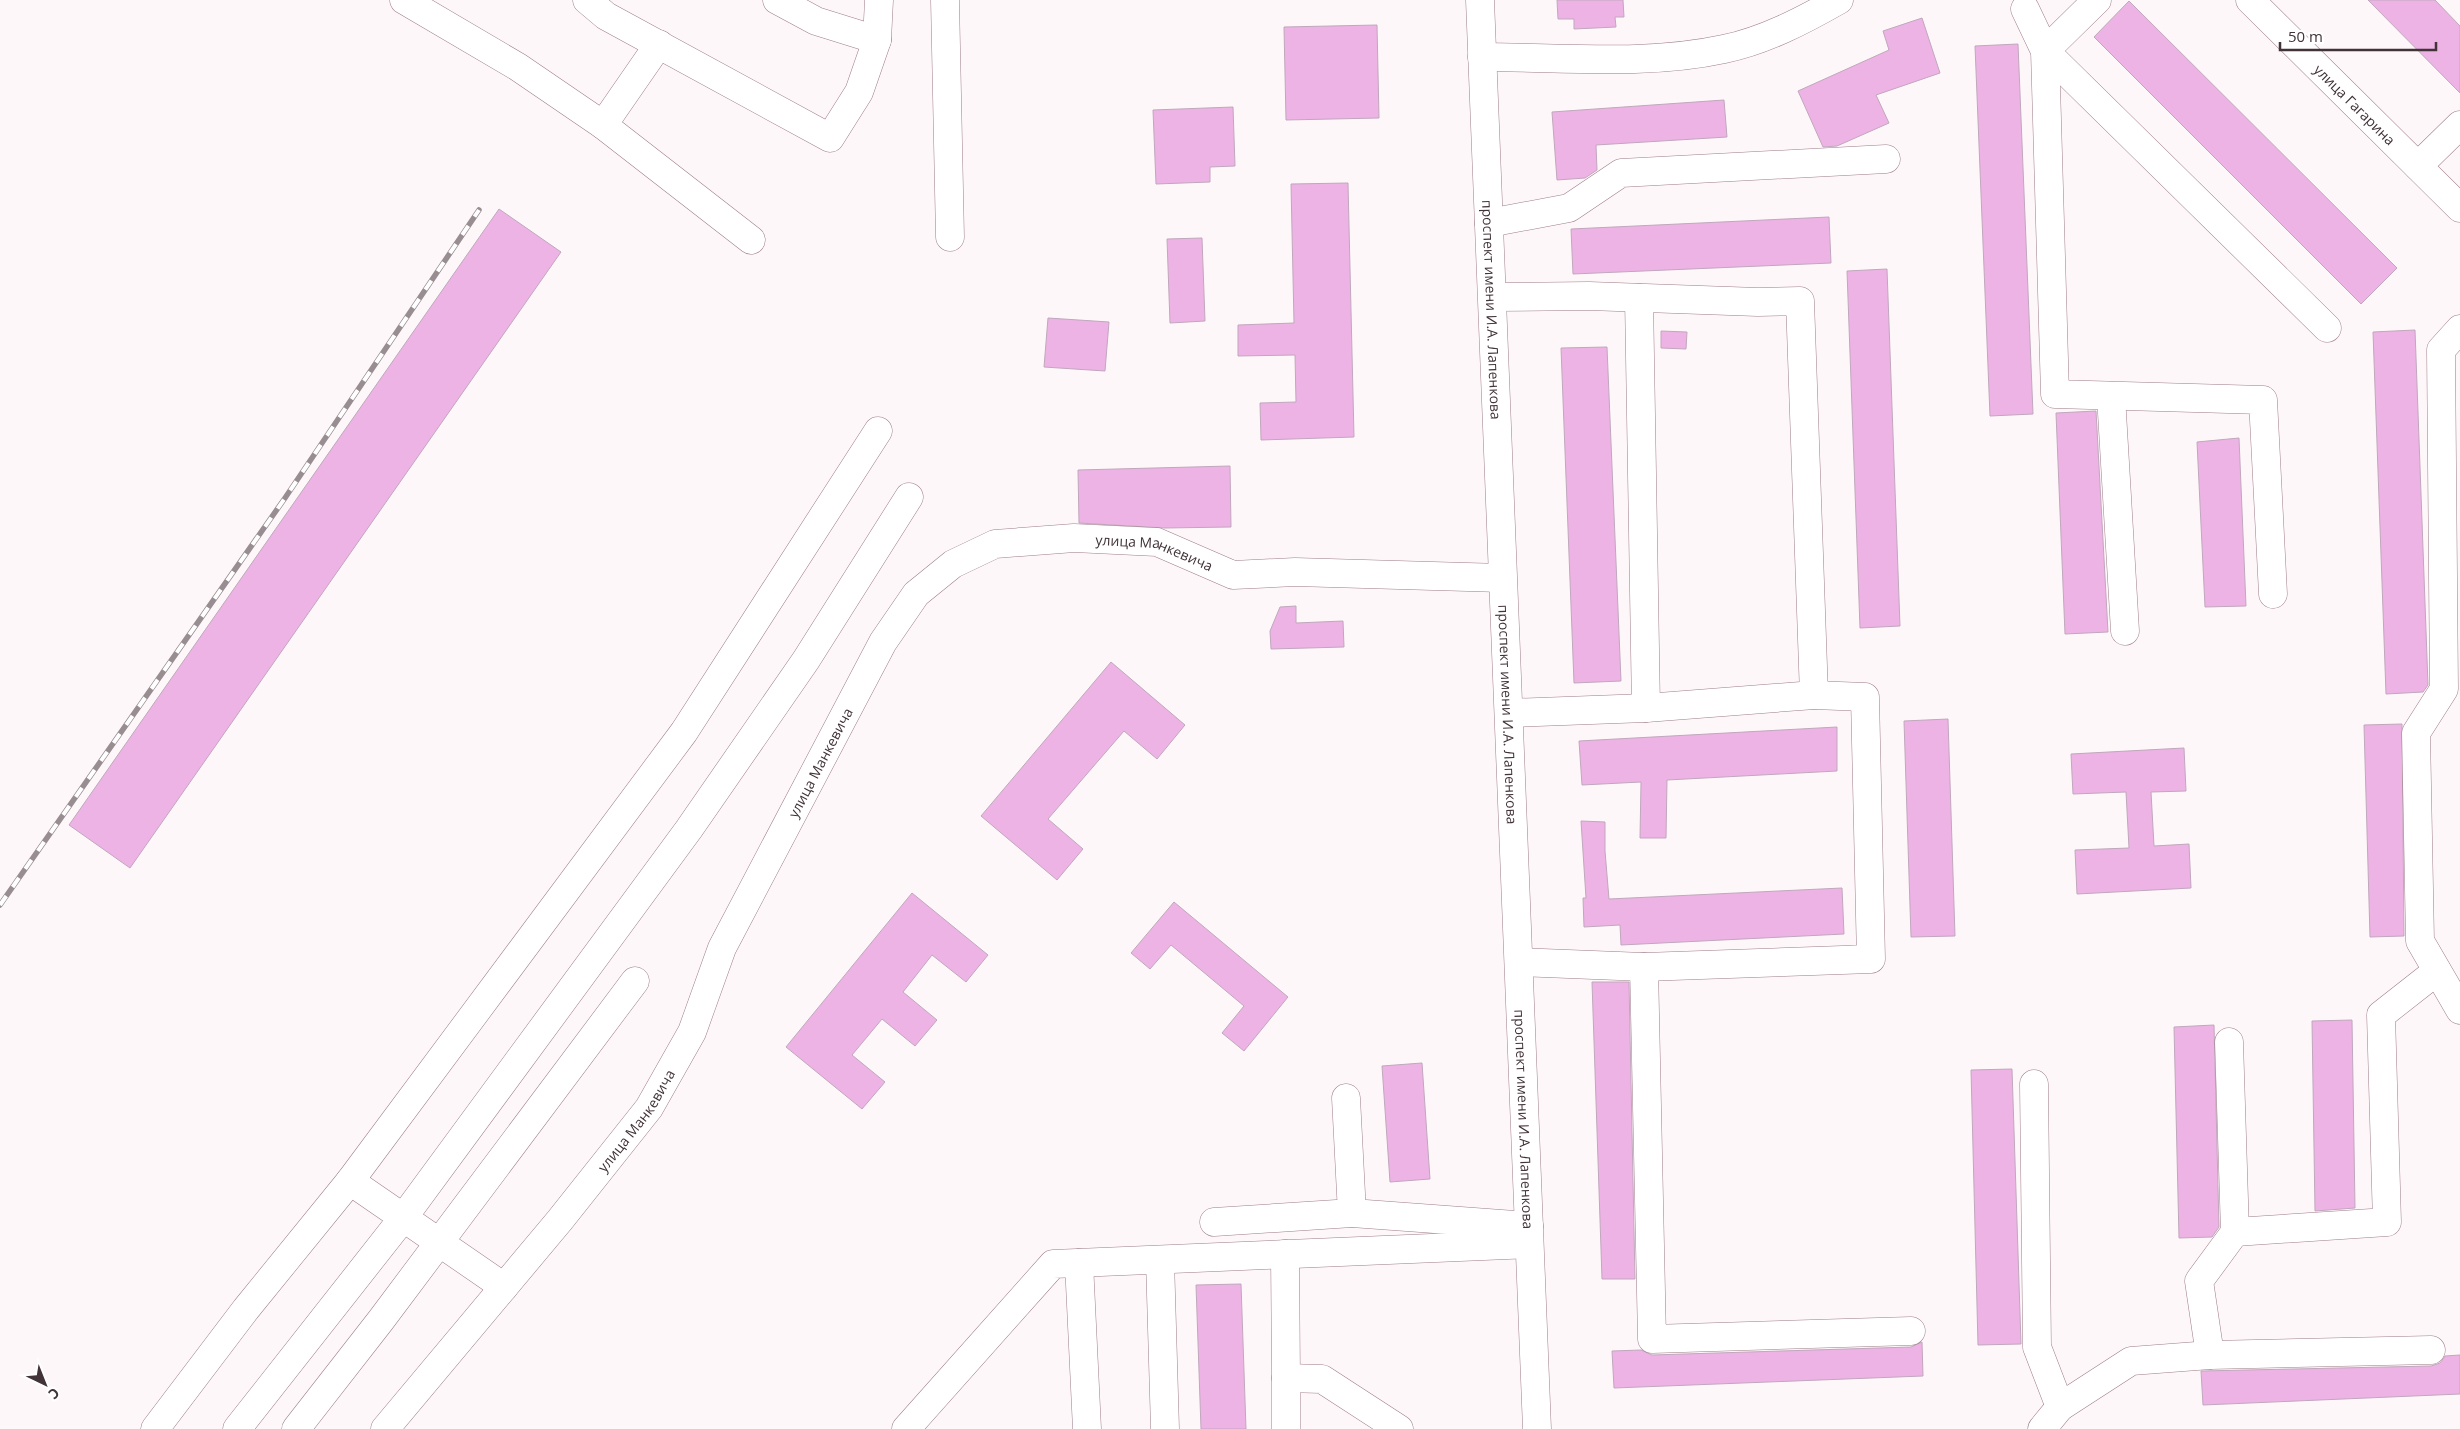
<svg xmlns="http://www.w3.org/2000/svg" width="2460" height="1429" viewBox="0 0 2460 1429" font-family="'Open Sans',sans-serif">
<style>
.building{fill:#edb3e5;stroke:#c1a7bd}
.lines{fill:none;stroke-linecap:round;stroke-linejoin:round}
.minor-casing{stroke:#9e7e89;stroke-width:29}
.major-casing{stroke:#9e7e89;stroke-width:29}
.minor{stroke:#fff;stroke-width:28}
.major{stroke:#fff;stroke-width:28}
.rail-casing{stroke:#988e91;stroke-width:5.5}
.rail{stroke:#fff;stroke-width:4;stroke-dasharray:11;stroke-linecap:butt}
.labels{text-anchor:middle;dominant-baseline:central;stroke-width:4.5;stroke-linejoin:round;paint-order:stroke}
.street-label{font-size:14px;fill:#413338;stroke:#fff}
</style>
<rect width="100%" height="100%" fill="#fef7f9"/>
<!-- building -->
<path class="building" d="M1557,0H1623L1624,17H1615L1616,27L1574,29V19H1558Z
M2368,0H2435L2460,26V93Z
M2129,1L2397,268L2361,304L2094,37Z
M1922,18L1940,73L1876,95L1889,123L1837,146L1823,147L1798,91L1889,50L1883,31Z
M1377,25L1379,118L1286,120L1284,27Z
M2018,44L2033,414L1990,416L1975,46Z
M1724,100L1727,137L1596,145L1597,170L1585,178L1557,180L1552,112Z
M1233,107L1235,166L1210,167V182L1156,184L1153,110Z
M1348,183L1354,437L1261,440L1260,403L1296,402L1295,355L1238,356V325L1294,323L1291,184Z
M499,209L561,252L130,868L69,825Z
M1829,217L1831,263L1573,274L1571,229Z
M1202,238L1205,321L1170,323L1167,239Z
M1887,269L1900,626L1860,628L1847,271Z
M1048,318L1109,322L1105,371L1044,367Z
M2415,330L2428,685L2423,692L2386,694L2373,332Z
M1661,331L1687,332L1686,349L1661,348Z
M1607,347L1621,681L1574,683L1561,348Z
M2096,411L2108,632L2065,634L2056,413Z
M2239,438L2246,606L2205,607L2197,442Z
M1230,466L1231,527L1165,528L1079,523L1078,470Z
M1296,606V623L1343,621L1344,647L1271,649L1270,631L1280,607Z
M1111,662L1185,725L1157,759L1124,731L1048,819L1083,849L1057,880L981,816Z
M1948,719L1955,936L1911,937L1904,721Z
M2402,724L2404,936L2370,937L2364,725Z
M1837,727V771L1667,780L1666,838H1640L1641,782L1582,785L1579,741Z
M2184,748L2186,791L2151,792L2154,846L2189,844L2191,888L2077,894L2075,850L2129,848L2126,792L2073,794L2071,754Z
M1581,821L1605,822V851L1609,899L1842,888L1844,934L1621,945L1620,925L1584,927L1583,898H1586Z
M912,893L988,955L966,982L932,955L903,992L937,1020L915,1046L882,1019L852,1055L885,1082L862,1109L786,1047Z
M1174,902L1288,997L1244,1051L1222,1033L1244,1006L1171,945L1150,969L1131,953Z
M1592,982H1629L1635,1279H1602Z
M2352,1020L2355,1208L2315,1211L2312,1021Z
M2214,1025L2219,1227L2212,1237L2179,1238L2174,1027Z
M1422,1063L1430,1179L1390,1182L1382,1066Z
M2012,1069L2021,1344L1978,1345L1971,1070Z
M1241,1284L1246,1429H1201L1196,1285Z
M1922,1342L1923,1376L1614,1388L1612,1351L1641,1350L1652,1355L1911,1347Z
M2460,1355V1394L2203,1405L2201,1371L2431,1366L2440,1363L2445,1356Z"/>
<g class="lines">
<defs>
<g id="minor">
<path d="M404,0L518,67L603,125L659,44"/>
<path d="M587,0L606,16L830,138L859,92L877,40L879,0"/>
<path d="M777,0L816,21L877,40"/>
<path d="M945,0L950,237"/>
<path d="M2097,0L2045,51L2327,328"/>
<path d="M2025,9L2045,51L2055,394L2263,400L2273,594"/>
<path d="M1482,57C1562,57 1646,66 1724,49C1764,41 1804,20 1839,0"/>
<path d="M603,125L751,240"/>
<path d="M2418,166L2460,125"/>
<path d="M1489,223L1569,208L1621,173L1886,159"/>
<path d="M1493,297L1589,296L1758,302L1800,301L1814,695"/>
<path d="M1639,298L1646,708"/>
<path d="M2460,329L2441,350L2444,689L2416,733L2420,941L2460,1010"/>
<path d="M2111,396L2125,631"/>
<path d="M1509,713L1646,708L1814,695L1865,697L1871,959L1644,967L1520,962"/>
<path d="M1644,967L1652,1339L1911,1331"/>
<path d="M2034,1084L2037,1347L2060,1407"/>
<path d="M1346,1098L1352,1213"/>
<path d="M1214,1222L1352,1213L1529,1226"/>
<path d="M2235,1232L2387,1222L2381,1015L2437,971"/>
<path d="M1285,1254L1286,1378"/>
<path d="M1160,1260L1165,1429"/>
<path d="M1079,1263L1087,1429"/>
<path d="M504,1287L350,1181L684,732L878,431"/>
<path d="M2210,1355L2199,1281L2235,1232L2229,1042"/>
<path d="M155,1429L246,1309L350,1181"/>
<path d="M237,1429L403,1218L689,829L806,660L909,497"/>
<path d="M296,1429L381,1320L635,981"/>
<path id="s1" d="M385,1429L560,1220L649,1108L692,1032L722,948L883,642L916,594L953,564L995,544L1074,538L1157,542L1233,575L1295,572L1502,578"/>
<path d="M906,1429L1053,1264L1529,1244"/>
<path d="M1286,1429V1378L1322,1379L1399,1429"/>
<path d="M2042,1429L2060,1407L2131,1361L2210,1355L2431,1350"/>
</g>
<g id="major">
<path id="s2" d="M1480,0L1537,1429"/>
<path id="s3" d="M2250,0L2460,208"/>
</g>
</defs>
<!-- minor casing -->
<use href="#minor" class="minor-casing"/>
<!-- major casing -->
<use href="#major" class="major-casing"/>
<!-- minor -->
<use href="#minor" class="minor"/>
<!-- major -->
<use href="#major" class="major"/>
<defs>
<path id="rail" d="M0,905L285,498L479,210"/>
</defs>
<!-- rail casing -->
<use href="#rail" class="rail-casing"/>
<!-- rail -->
<use href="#rail" class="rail"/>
</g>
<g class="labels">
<!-- street labels -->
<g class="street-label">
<text stroke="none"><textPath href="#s3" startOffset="148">улица Гагарина</textPath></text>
<text stroke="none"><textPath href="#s2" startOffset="310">проспект имени И.А. Лапенкова</textPath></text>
<text stroke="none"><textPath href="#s1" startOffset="1252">улица Манкевича</textPath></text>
<text stroke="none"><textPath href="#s2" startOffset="715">проспект имени И.А. Лапенкова</textPath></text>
<text stroke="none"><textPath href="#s1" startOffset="802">улица Манкевича</textPath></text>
<text stroke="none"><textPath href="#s2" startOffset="1120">проспект имени И.А. Лапенкова</textPath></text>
<text stroke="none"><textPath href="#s1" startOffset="398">улица Манкевича</textPath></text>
</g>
</g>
<!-- north arrow -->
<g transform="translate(45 1384) rotate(137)" stroke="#ffffff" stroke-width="4" paint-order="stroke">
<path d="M0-4L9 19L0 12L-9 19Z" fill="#413338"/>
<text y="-8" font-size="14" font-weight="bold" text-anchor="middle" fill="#413338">С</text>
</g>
<!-- scale -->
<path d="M2280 42v8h156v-8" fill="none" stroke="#413338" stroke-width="2.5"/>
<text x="2288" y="42" font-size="15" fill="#413338" stroke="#ffffff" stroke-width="4" paint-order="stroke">50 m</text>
</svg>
